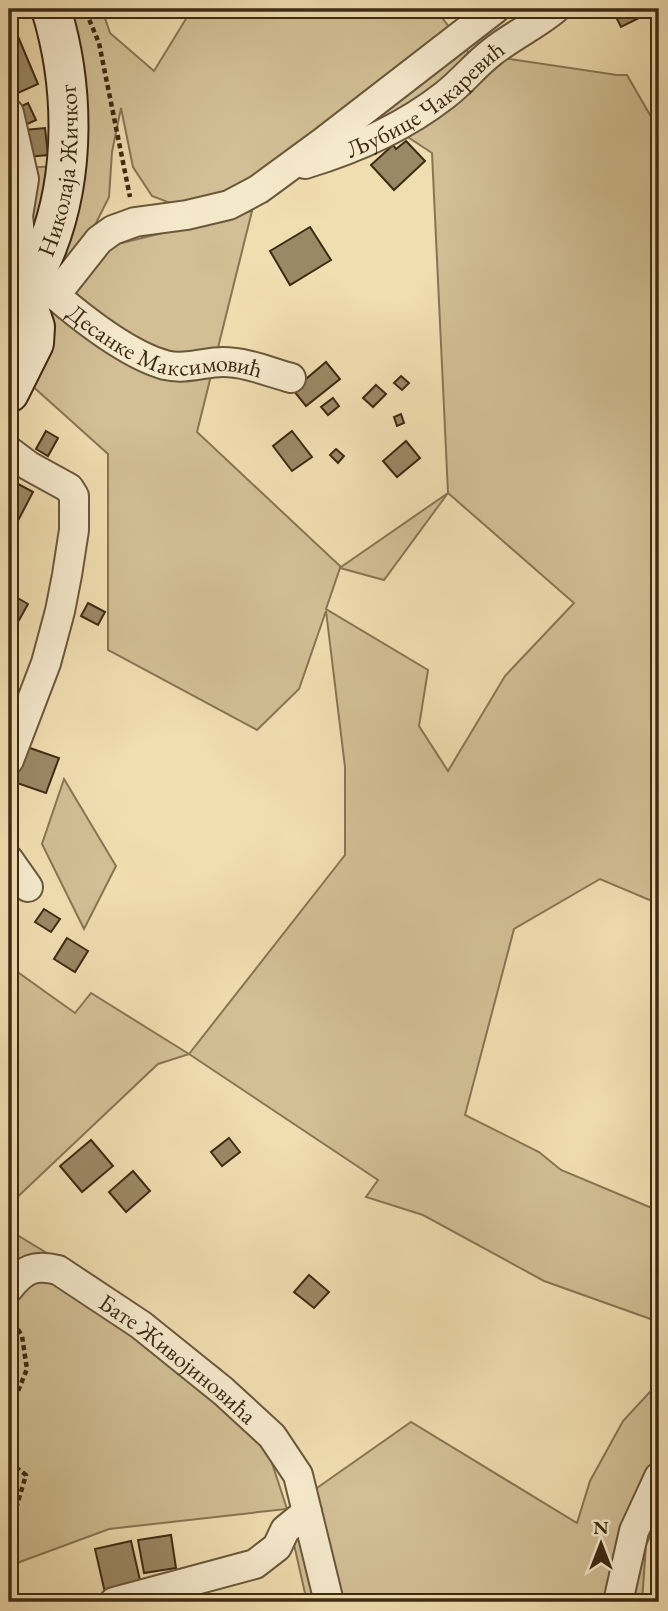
<svg xmlns="http://www.w3.org/2000/svg" width="668" height="1611" viewBox="0 0 668 1611" font-family="'EB Garamond',serif">
<style>
.green{fill:#d2bf95;stroke:#887554;stroke-width:2;fill-rule:evenodd}
.building{fill:#9b8865;stroke:#3e2b14;stroke-width:2}
.lines{fill:none;stroke-linecap:round;stroke-linejoin:round}
.street-casing{stroke:#6a583b;stroke-width:32}
.secondary-casing{stroke:#3e2b14;stroke-width:42}
.path{stroke:#3e2b14;stroke-width:4.5;stroke-dasharray:5 3.5;stroke-linecap:butt}
.street{stroke:#f5e9cc;stroke-width:28}
.secondary{stroke:#f5e9cc;stroke-width:38}
.labels{text-anchor:middle;dominant-baseline:central;stroke-width:5;stroke-linejoin:round;paint-order:stroke}
.street-label{font-size:24px;fill:#3e2b14;stroke:#f5e9cc}
</style>
<rect width="100%" height="100%" fill="#f0ddb0"/>
<filter id="stains"><feTurbulence type="fractalNoise" baseFrequency=".00286" numOctaves="4"/><feColorMatrix values="0 0 0 0 .2 0 0 0 0 .09 0 0 0 0 .02 0 0 0 .5 -.17"/></filter>
<radialGradient id="worn" r=".72"><stop offset=".6" stop-color="#630" stop-opacity="0"/><stop offset="1" stop-color="#630" stop-opacity=".3"/></radialGradient>
<!-- green -->
<path class="green" d="M62,9H102L110,33L154,71L192,9H440L437,11L469,53L617,75H627L653,120L659,118V904L600,879L514,929L465,1115L539,1152L561,1170L659,1211V1322L544,1281L423,1215L366,1197L378,1180L189,1054L158,1064L9,1205V966L75,1013L91,993L189,1054L345,855V767L326,611L299,689L257,730L108,650V454L9,365V135L27,168L54,166ZM121,108L133,167L152,196L183,208L255,184L377,117L432,153L448,493L341,567L197,432L252,211L81,253L109,197L112,152ZM448,493L574,603L505,676L448,771L419,726L428,670L326,609L340,568L384,580Z
M64,779L116,866L84,929L42,844Z
M9,1230L121,1298L221,1370L271,1460L287,1509L411,1422L577,1523L590,1481L623,1421L659,1382V1517L646,1545L642,1602H307L286,1509L109,1529L9,1566Z"/>
<!-- building -->
<path class="building" d="M612,9H647L649,13L621,27Z
M9,15L38,84L9,97Z
M28,103L36,120L21,127L13,110Z
M45,128L48,155L27,157L24,130Z
M406,141L425,161L394,190L371,165L393,145L396,149Z
M310,227L331,260L290,285L270,251Z
M326,362L340,379L306,406L293,390Z
M401,376L409,383L402,390L394,383Z
M376,385L386,394L373,407L363,398Z
M333,398L339,406L328,415L321,407Z
M401,414L404,423L397,426L394,417Z
M46,431L58,438L48,456L36,449Z
M292,431L312,457L292,471L273,446Z
M406,441L420,458L397,477L383,461Z
M336,449L344,456L338,463L330,455Z
M9,479L33,492L11,534L9,533Z
M9,593L28,604L18,622L9,617Z
M88,603L105,612L98,625L81,616Z
M27,747L59,758L46,793L14,782Z
M44,909L60,919L51,932L35,922Z
M67,938L88,951L75,972L54,959Z
M229,1138L240,1152L222,1166L211,1152Z
M91,1140L113,1166L82,1192L60,1166Z
M133,1171L150,1191L126,1212L109,1192Z
M309,1275L329,1292L314,1308L294,1292Z
M171,1535L176,1568L144,1573L138,1540Z
M131,1541L142,1589L106,1597L95,1549Z"/>
<g class="lines">
<defs>
<g id="street">
<path d="M9,113L24,179L18,216L21,242L27,257L39,267"/>
<path id="s1" d="M305,164C355,149 403,128 445,95C462,82 475,65 492,52C512,36 536,25 555,9"/>
<path d="M27,290H49L65,283L99,240L113,230L135,222L187,215L229,205L259,189L323,142L495,9"/>
<path id="s2" d="M49,290C79,316 126,354 165,365C186,370 204,362 223,362C246,362 269,372 291,378"/>
<path d="M9,451L29,466L69,488L74,496V530L67,575L60,611L46,663L9,760"/>
<path d="M9,860L28,887"/>
<path id="s3" d="M9,1288C24,1269 35,1264 58,1270L141,1325L223,1391L272,1436L298,1475L329,1602"/>
<path d="M114,1602L255,1564L277,1547L285,1530L307,1512"/>
<path d="M618,1602L634,1531L659,1477"/>
</g>
<g id="secondary">
<path id="s4" d="M9,324C22,299 36,274 47,247C76,173 74,84 51,9"/>
<path d="M9,393L34,343L35,327L29,309L27,290"/>
</g>
</defs>
<!-- street casing -->
<use href="#street" class="street-casing"/>
<!-- secondary casing -->
<use href="#secondary" class="secondary-casing"/>
<!-- path -->
<path class="path" d="M86,12L99,43L130,197
M9,1315L22,1336L27,1369L9,1413
M9,1462L26,1475L9,1532"/>
<!-- street -->
<use href="#street" class="street"/>
<!-- secondary -->
<use href="#secondary" class="secondary"/>
</g>
<g class="labels">
<!-- street labels -->
<g class="street-label">
<text stroke="none"><textPath href="#s1" startOffset="138">Љубице Чакаревић</textPath></text>
<text stroke="none"><textPath href="#s4" startOffset="164">Николаја Жичког</textPath></text>
<text stroke="none"><textPath href="#s2" startOffset="133">Десанке Максимовић</textPath></text>
<text stroke="none"><textPath href="#s3" startOffset="206">Бате Живојиновића</textPath></text>
</g>
</g>
<!-- margin -->
<rect width="668" height="1611" fill="none" stroke="#f0ddb0" stroke-width="35"/>
<rect x="10" y="10" width="647" height="1590" fill="none" stroke="#3e2b14" stroke-width="3.5"/>
<rect x="18" y="18" width="633" height="1576" fill="none" stroke="#3e2b14" stroke-width="2"/>
<!-- north arrow -->
<g transform="translate(601 1544)" stroke="#f5e9cc" stroke-width="5" paint-order="stroke">
<path d="M0-5L12 26L0 18L-12 26Z" fill="#3e2b14"/>
<text y="-10" font-size="19" font-weight="bold" text-anchor="middle" fill="#3e2b14">N</text>
</g>
<rect width="100%" height="100%" filter="url(#stains)"/>
<rect width="100%" height="100%" fill="url(#worn)"/>
</svg>
